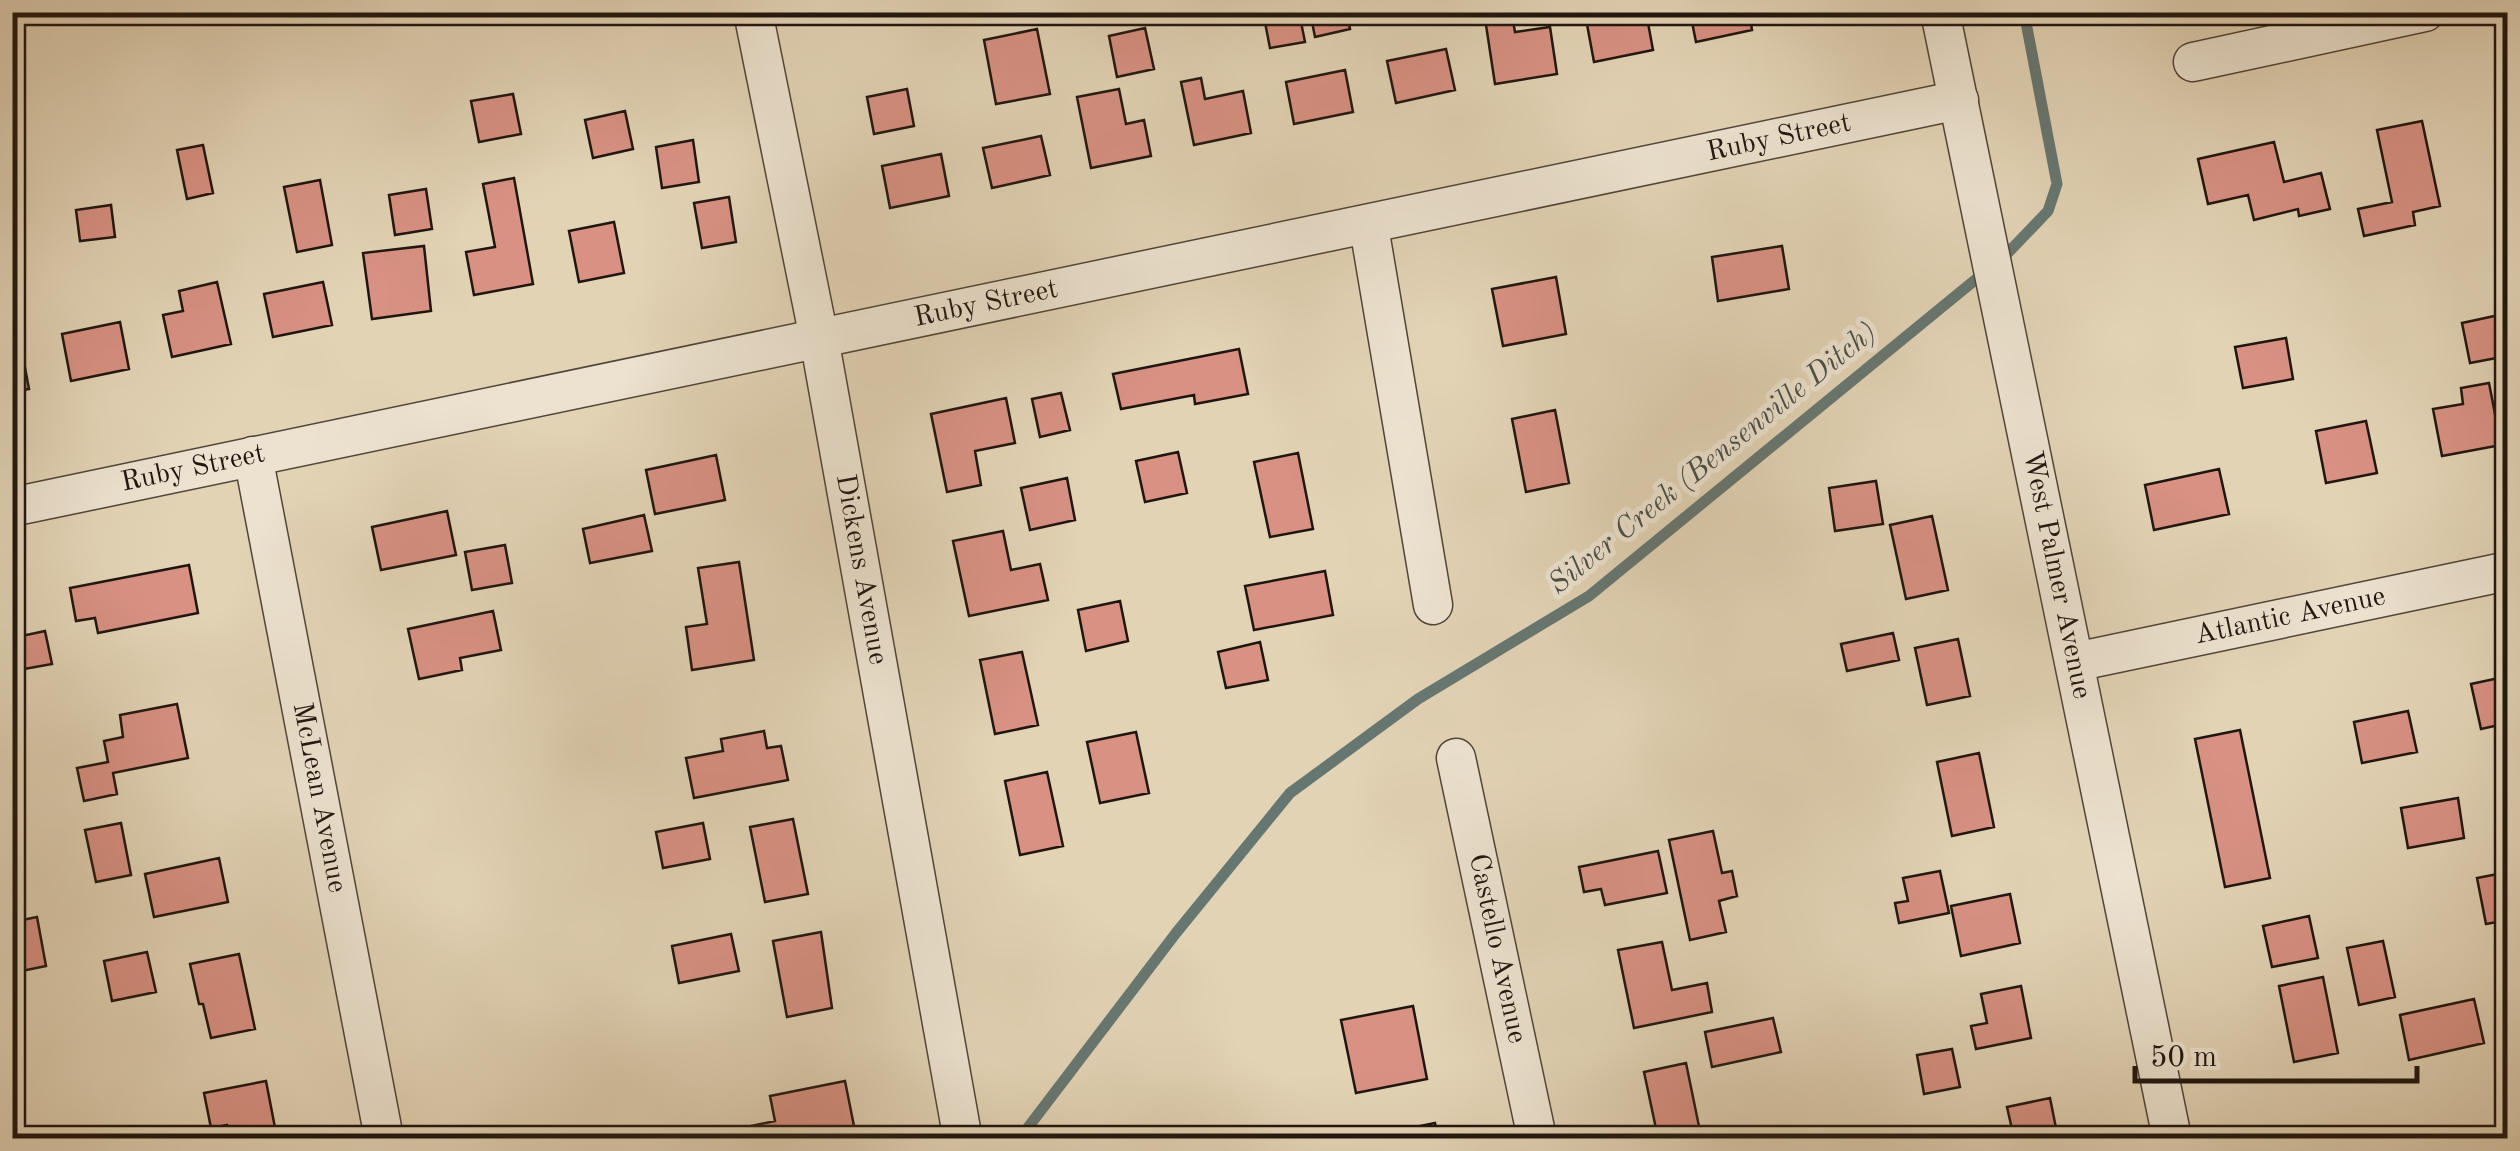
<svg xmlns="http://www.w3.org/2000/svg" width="2520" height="1151" viewBox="0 0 2520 1151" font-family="'Old Standard TT',serif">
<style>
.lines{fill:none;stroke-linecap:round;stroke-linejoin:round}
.stream{stroke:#667771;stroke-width:11}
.building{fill:#d89183;stroke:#201610;stroke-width:2.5}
.street-casing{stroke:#504539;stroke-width:41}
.street{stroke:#ece2cf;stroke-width:38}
.labels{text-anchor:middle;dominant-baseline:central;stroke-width:10;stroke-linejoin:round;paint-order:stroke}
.street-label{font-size:28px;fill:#201610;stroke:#ece2cf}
.water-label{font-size:30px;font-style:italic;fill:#494e49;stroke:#ece2cf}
</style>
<rect width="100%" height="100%" fill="#e2d3b5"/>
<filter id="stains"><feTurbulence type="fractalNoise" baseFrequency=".002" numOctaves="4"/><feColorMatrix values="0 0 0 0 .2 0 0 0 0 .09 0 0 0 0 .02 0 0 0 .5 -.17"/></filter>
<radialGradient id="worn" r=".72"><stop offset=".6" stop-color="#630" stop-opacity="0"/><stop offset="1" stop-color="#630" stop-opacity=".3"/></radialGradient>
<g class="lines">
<!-- stream -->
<path class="stream" d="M2001,260L2048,211L2057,184L2024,12
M1020,1138L1176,933L1290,793L1418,699L1589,596L1986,271"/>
</g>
<!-- building -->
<path class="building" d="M1210,12H1250L1251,16L1212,24Z
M1263,12H1299L1305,42L1270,48Z
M1310,12H1347L1350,29L1315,37Z
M1618,12H1646L1653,50L1594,62L1586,19Z
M1690,12H1749L1752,30L1696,42Z
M1794,12H1831L1796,19Z
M1513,21L1515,32L1550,27L1557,74L1495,84L1486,25Z
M1145,28L1154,69L1117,77L1109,36Z
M1037,29L1050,94L996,104L984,40Z
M1446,49L1455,90L1396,103L1387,61Z
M1345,70L1353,112L1294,124L1286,82Z
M1201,78L1205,99L1243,91L1251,133L1194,145L1181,82Z
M907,89L914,126L874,134L867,97Z
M1119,89L1126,124L1144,120L1151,156L1091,168L1077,97Z
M513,94L521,134L479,142L471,101Z
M625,111L633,149L593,158L585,120Z
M2422,121L2440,206L2413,212L2415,225L2364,236L2358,209L2392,202L2377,130Z
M1041,136L1050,175L992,188L983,148Z
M693,140L699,182L662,188L656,147Z
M2274,142L2284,182L2321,173L2330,209L2299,216L2298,209L2254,220L2248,195L2208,204L2198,159Z
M203,145L213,193L187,199L177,150Z
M941,154L949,196L890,208L882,166Z
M514,178L533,284L474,295L466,252L495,247L483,184Z
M320,180L332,245L297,252L284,187Z
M426,189L432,229L395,235L389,195Z
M729,197L736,242L702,248L694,203Z
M111,205L115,237L80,241L76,210Z
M614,222L624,273L579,282L569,231Z
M12,229L21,271L12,273Z
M424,246L431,311L372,319L363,253Z
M1782,246L1789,289L1718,301L1712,257Z
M1556,277L1566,334L1503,346L1492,289Z
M217,282L231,344L172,357L163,315L183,311L179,291Z
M323,282L332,325L273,337L264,294Z
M2499,315L2507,356L2470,363L2462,323Z
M120,322L129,369L71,381L62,334Z
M2286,338L2293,379L2243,388L2235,347Z
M21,346L29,389L12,392V347Z
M1239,349L1248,394L1195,404L1194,395L1121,409L1113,374Z
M2489,383L2501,445L2442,456L2433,409L2463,404L2461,388Z
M1061,393L1070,430L1040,437L1032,399Z
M1006,398L1015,443L975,451L981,485L947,492L931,414Z
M1555,410L1569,483L1526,492L1512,419Z
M2366,421L2377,473L2326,483L2316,431Z
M1178,452L1187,493L1145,502L1136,461Z
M1298,453L1313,529L1270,537L1254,462Z
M716,455L725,500L655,514L646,470Z
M2219,469L2229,514L2154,530L2145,485Z
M1067,478L1075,520L1030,530L1021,488Z
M1876,481L1883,524L1835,531L1829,488Z
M447,511L456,555L381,570L372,527Z
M644,515L652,551L590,563L583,529Z
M1932,516L1948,590L1906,599L1890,525Z
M1003,531L1011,570L1040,564L1048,600L969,616L953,541Z
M505,545L512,583L472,590L465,552Z
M739,562L754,660L692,670L686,627L707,624L698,568Z
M189,565L198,613L98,633L95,618L76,621L70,588Z
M1325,571L1333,615L1254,630L1245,586Z
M1120,601L1128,641L1086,651L1078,610Z
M493,611L501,650L460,658L462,670L419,679L408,629Z
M45,631L52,664L13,671L12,638Z
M1893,633L1899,660L1847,671L1841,644Z
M1958,639L1970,696L1927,705L1915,648Z
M1260,642L1268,680L1226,688L1218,652Z
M1022,652L1038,725L995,734L980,660Z
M2508,676V723L2481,729L2471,684Z
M177,704L188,758L113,773L117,794L84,801L77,768L108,762L104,741L123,737L120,715Z
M2408,711L2417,752L2362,763L2354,722Z
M2240,730L2270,878L2225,887L2195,739Z
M764,731L767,748L781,746L788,780L694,798L686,758L723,751L721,739Z
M1136,732L1149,793L1100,803L1087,742Z
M1979,753L1994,827L1952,836L1937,762Z
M1047,772L1063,846L1020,855L1005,781Z
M2458,798L2464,838L2408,848L2401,808Z
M793,819L808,894L765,902L750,827Z
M121,823L131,875L96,882L85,830Z
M703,823L710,859L663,868L656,832Z
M1713,831L1722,873L1732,871L1737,896L1719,901L1726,932L1690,940L1669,840Z
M1658,851L1667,893L1605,905L1601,889L1584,892L1579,867Z
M219,858L228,902L154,917L145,874Z
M1940,871L1949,913L1899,923L1895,903L1908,901L1903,878Z
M2508,872V920L2486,924L2477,878Z
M2010,894L2020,943L1961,956L1951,906Z
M2309,916L2318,958L2272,967L2263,926Z
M37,917L46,966L12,973V922Z
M821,932L832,1008L787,1017L773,941Z
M731,934L739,971L679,983L672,946Z
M2383,941L2395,997L2359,1005L2347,948Z
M1662,942L1672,990L1707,983L1712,1012L1634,1028L1618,950Z
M147,952L156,992L112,1001L104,961Z
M239,954L255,1029L211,1038L203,1004H199L190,964Z
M2323,977L2338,1053L2294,1062L2279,986Z
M2021,986L2031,1038L1976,1049L1971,1026L1987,1023L1981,994Z
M2474,999L2484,1043L2409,1060L2400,1015Z
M1413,1006L1427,1079L1356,1093L1341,1020Z
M1773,1018L1781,1052L1712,1067L1705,1032Z
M1952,1049L1960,1087L1924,1094L1917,1055Z
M1686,1063L1701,1136L1658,1138L1644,1072Z
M266,1081L277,1138H230L227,1125L211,1128L204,1093Z
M845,1081L854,1126L830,1131L831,1138H729L727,1131L775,1121L770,1096Z
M2050,1098L2058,1138H2014L2007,1107Z
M1435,1123L1438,1138H1367L1366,1137Z"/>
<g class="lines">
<defs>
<g id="street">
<path id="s1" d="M753,12L819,338L961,1129"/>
<path id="s2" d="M1940,12L2172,1138"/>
<path d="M2193,62L2425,12"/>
<path d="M1369,227L1433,605"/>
<path id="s3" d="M253,456L384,1138"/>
<path id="s4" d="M12,507C661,370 1311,239 1959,100"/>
<path id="s5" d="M2075,662L2508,571"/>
<path id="s6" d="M1456,758L1537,1138"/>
</g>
</defs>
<!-- street casing -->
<use href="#street" class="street-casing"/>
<!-- street -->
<use href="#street" class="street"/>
</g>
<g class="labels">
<!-- street labels -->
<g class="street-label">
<text stroke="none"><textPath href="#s4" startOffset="1805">Ruby Street</textPath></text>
<text stroke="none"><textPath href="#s4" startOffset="995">Ruby Street</textPath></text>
<text stroke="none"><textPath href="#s4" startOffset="185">Ruby Street</textPath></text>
<text stroke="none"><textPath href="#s1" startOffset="568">Dickens Avenue</textPath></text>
<text stroke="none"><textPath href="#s2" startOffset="575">West Palmer Avenue</textPath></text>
<text stroke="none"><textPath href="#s5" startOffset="220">Atlantic Avenue</textPath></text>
<text stroke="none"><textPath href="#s3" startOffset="348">McLean Avenue</textPath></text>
<text stroke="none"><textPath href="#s6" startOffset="195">Castello Avenue</textPath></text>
</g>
<!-- water labels -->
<g class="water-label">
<text transform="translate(1713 459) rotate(-39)">Silver Creek (Bensenville Ditch)</text>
</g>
</g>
<!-- margin -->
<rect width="2520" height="1151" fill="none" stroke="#e2d3b5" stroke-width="50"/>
<rect x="15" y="15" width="2490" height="1121" fill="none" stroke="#201610" stroke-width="5"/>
<rect x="25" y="25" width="2470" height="1101" fill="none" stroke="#201610" stroke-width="2.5"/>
<!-- scale -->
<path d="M2135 1066v15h282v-15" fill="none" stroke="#201610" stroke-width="5"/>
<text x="2150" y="1066" font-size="30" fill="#201610" stroke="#ece2cf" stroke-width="8" paint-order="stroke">50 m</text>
<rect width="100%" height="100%" filter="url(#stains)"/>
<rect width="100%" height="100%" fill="url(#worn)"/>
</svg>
